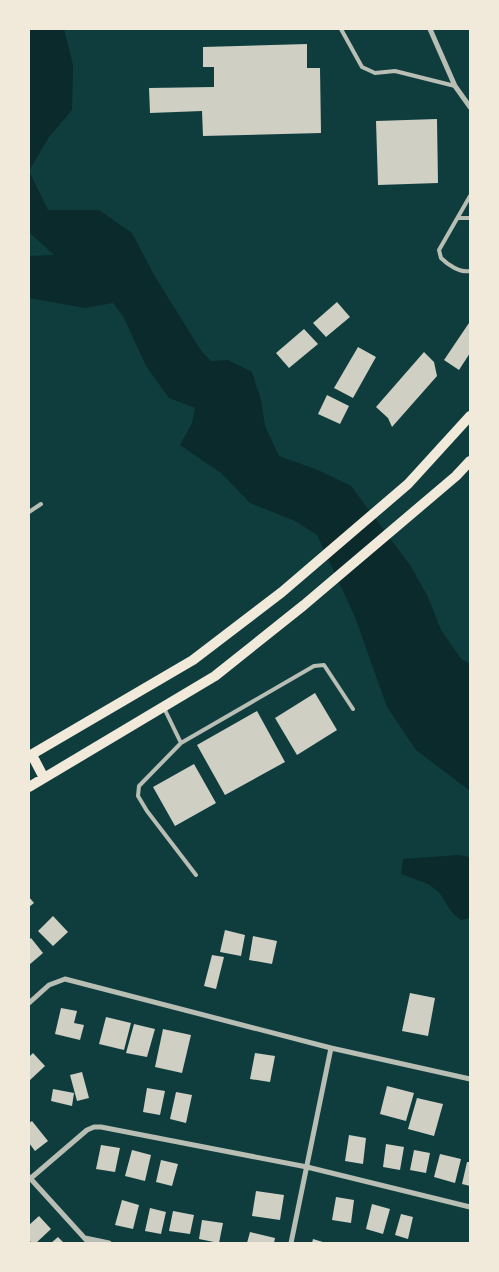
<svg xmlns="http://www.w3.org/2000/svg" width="499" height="1272" viewBox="0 0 499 1272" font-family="Spectral,serif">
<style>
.water{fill:#0a2a2b}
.building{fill:#cfcfc3}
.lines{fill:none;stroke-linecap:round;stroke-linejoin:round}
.service{stroke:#b8beb3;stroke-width:4}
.minor{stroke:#b8beb3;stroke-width:5}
.secondary{stroke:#f1e9da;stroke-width:10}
</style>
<rect width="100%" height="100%" fill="#0f3d3e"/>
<!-- water -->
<path class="water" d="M29,29H64L73,65L72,110L49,137L29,171L48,210H99L132,233L154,275L202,352L211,361L228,360L252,372L261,400L265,426L279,456L318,470L351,486L410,565L428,597L441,630L462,660L470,663V791L416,750L387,707L355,617L317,535L295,521L250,503L221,473L180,445L192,423L195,408L169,398L146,366L123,316L113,303L85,308L29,298V256L54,255L29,232Z
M458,855L470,857V918L461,920C445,909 447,899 435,889C427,882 411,878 401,874L403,859Z"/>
<!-- building -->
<path class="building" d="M307,44V68H320L321,133L203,136L202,111L150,113L149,88L214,87V67H203V47Z
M437,119L438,183L378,185L376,121Z
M337,302L350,317L326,337L313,323Z
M469,323L470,353L459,370L444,360Z
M304,329L318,344L289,368L276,353Z
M358,347L376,357L353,398L334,388Z
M424,352L434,362L437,376L392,427L388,418L376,407Z
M327,395L349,406L340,424L318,414Z
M315,693L337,730L297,755L275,718Z
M257,711L285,762L225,795L197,745Z
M194,764L216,803L175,826L153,787Z
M29,897L34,903L29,907Z
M53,916L68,932L53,946L38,931Z
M225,930L245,935L241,956L220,952Z
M253,936L277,941L272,964L249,960Z
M31,938L43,953L29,965V940Z
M212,955L224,957L216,989L204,986Z
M410,993L435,998L428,1036L402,1031Z
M61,1008L77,1011L74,1023L84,1025L80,1040L55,1034Z
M106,1017L131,1023L124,1050L99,1044Z
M134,1024L155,1029L147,1057L126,1053Z
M163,1029L191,1035L182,1073L155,1067Z
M33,1053L45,1066L29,1081V1057Z
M255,1053L275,1056L270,1082L250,1079Z
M82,1072L89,1098L77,1101L70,1075Z
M387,1086L414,1093L406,1121L380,1114Z
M147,1088L165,1091L160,1115L143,1112Z
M53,1089L74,1093L72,1106L51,1101Z
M176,1092L192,1095L186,1123L170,1119Z
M417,1098L443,1104L434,1136L408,1129Z
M32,1121L48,1141L35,1151L29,1143V1123Z
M349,1135L366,1138L363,1164L345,1161Z
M386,1144L404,1147L400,1170L383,1167Z
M101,1145L120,1148L115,1172L96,1169Z
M132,1150L151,1155L145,1181L125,1176Z
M414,1150L430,1153L426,1173L410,1170Z
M440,1154L461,1159L455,1183L434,1177Z
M161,1160L178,1164L172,1186L156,1182Z
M467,1162H470V1186L462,1184Z
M256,1191L284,1195L280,1220L252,1216Z
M336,1197L354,1200L351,1223L332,1220Z
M122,1200L139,1205L133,1229L115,1225Z
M372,1204L390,1209L383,1234L366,1229Z
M150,1208L166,1212L161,1234L145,1231Z
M173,1211L194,1215L190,1234L169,1231Z
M401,1214L413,1217L408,1239L395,1235Z
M39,1216L51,1229L36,1243H32L29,1240V1225Z
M202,1220L223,1223L219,1243L199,1239Z
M250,1232L275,1238L274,1243H247Z
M58,1237L64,1243H51Z
M313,1239L326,1243H312Z"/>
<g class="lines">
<!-- service -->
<path class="service" d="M341,29L362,67L375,73L395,71L455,86
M470,196L439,250L441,258C448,265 460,273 470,271
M458,218H470
M29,512L41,504
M164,708L181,743
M196,875L147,811L138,796L139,786L181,743L314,666L324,665L353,709"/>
<!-- minor -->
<path class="minor" d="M430,29L455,86L470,107
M29,1003L49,985L65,979L331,1048L470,1079
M29,1177L89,1243
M31,1178L87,1130L94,1127H101L307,1167L470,1207
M85,1238L109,1243
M291,1243L331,1048"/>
<!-- secondary -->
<path class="secondary" d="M32,755L44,778
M29,756L193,660L282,592L408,484L470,416
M29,787L215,676L304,605L456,476L470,461"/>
</g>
<!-- border -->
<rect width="499" height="1272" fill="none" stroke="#f1e9da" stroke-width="60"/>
</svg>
